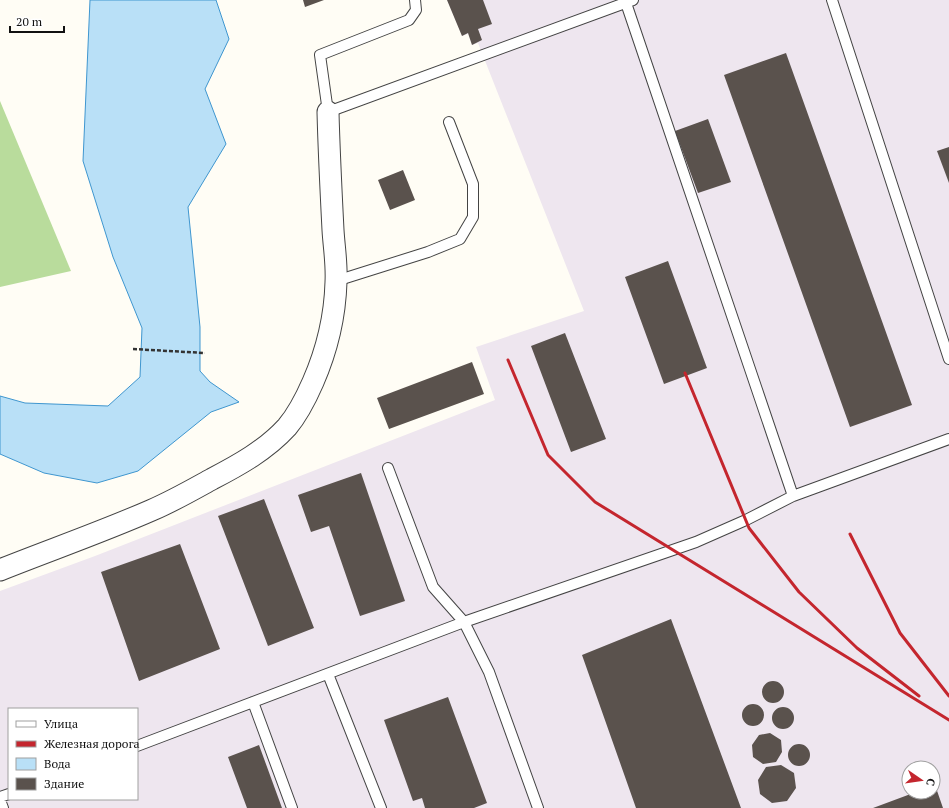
<svg xmlns="http://www.w3.org/2000/svg" width="949" height="808" viewBox="0 0 949 808" font-family="'PT Serif',serif">
<style>
.industrial{fill:#eee6ef;fill-rule:evenodd}
.forest{fill:#b9dc9c}
.water{fill:#b9e0f7;stroke:#3f96cf}
.building{fill:#5a524d}
.lines{fill:none;stroke-linecap:round;stroke-linejoin:round}
.service-casing{stroke:#444;stroke-width:12}
.minor-casing{stroke:#444;stroke-width:23}
.path{stroke:#333;stroke-width:2.5;stroke-dasharray:4 2;stroke-linecap:butt}
.service{stroke:#fff;stroke-width:10}
.minor{stroke:#fff;stroke-width:21}
.rail{stroke:#c4262e;stroke-width:3}
</style>
<rect width="100%" height="100%" fill="#fffdf5"/>
<!-- industrial -->
<path class="industrial" d="M447,0H949V808H0V591L95,556L495,400L476,347L584,311L478,43L472,45L468,34L462,36ZM9,709H137V799H9ZM909,768H933V792H909Z"/>
<!-- forest -->
<path class="forest" d="M0,101L71,271L0,287Z"/>
<!-- water -->
<path class="water" d="M90,0H216L229,39L205,89L226,144L188,207L200,327V371L210,382L239,402L211,412L138,471L97,483L44,473L0,454V396L25,403L108,406L140,377L142,328L113,257L83,161Z"/>
<!-- building -->
<path class="building" d="M303,0H324L305,7Z
M447,0H483L492,24L478,29L482,40L472,45L468,33L462,36Z
M786,53L912,405L850,427L724,75Z
M708,119L731,182L698,193L675,131Z
M949,147V183L937,151Z
M403,170L415,200L390,210L378,180Z
M668,261L707,368L664,384L625,277Z
M565,333L606,439L571,452L531,346Z
M472,362L484,394L389,429L377,398Z
M361,473L405,601L360,616L329,526L311,532L298,495Z
M264,499L314,628L268,646L218,516Z
M180,544L220,649L139,681L101,572Z
M671,619L741,808H636L582,655Z
M762 692a11 11 0 1 1 22 0a11 11 0 1 1-22 0Z
M448,697L487,803L474,808H425L422,798L413,801L384,720Z
M742 715a11 11 0 1 1 22 0a11 11 0 1 1-22 0Z
M772 718a11 11 0 1 1 22 0a11 11 0 1 1-22 0Z
M770,733L781,740L782,752L776,762L763,764L753,757L752,745L759,735Z
M788 755a11 11 0 1 1 22 0a11 11 0 1 1-22 0Z
M259,745L282,808H247L228,757Z
M781,765L794,773L796,788L787,801L772,803L760,794L758,780L766,767Z
M935,785L943,808H873L916,792H933V786Z"/>
<g class="lines">
<defs>
<path id="service" d="M415,0L416,10L409,20L320,55L328,112L633,0
M832,0L949,359
M626,3L793,496
M336,281L428,252L460,239L473,217V184L449,122
M388,468L433,587L464,622L489,672L538,808
M328,674L381,808
M253,702L292,808
M137,746L464,622L696,542L746,520L793,496L949,439
M0,797L9,794
M0,800L3,808"/>
<path id="minor" d="M0,570C50,550 102,532 152,510C173,501 192,490 212,479C239,465 266,450 287,427C298,414 306,398 313,382C327,350 335,317 336,282C337,264 334,247 333,230C331,191 329,152 328,112"/>
</defs>
<!-- service casing -->
<use href="#service" class="service-casing"/>
<!-- minor casing -->
<use href="#minor" class="minor-casing"/>
<!-- path -->
<path class="path" d="M133,349L205,353"/>
<!-- service -->
<use href="#service" class="service"/>
<!-- minor -->
<use href="#minor" class="minor"/>
<!-- rail -->
<path class="rail" d="M508,360L548,455L595,502L949,720
M685,373L749,528L799,592L857,648L919,696
M850,534L900,633L949,696"/>
</g>
<!-- legend -->
<rect x="8" y="708" width="130" height="92" fill="#ffffff" stroke="#a0a0a0"/>
<rect x="16" y="721" width="20" height="6" fill="#ffffff" stroke="#a0a0a0"/>
<text x="44" y="728" font-size="12" fill="#111111">Улица</text>
<rect x="16" y="741" width="20" height="6" fill="#c4262e" stroke="#a0a0a0"/>
<text x="44" y="748" font-size="12" fill="#111111">Железная дорога</text>
<rect x="16" y="758" width="20" height="12" fill="#b9e0f7" stroke="#a0a0a0"/>
<text x="44" y="768" font-size="12" fill="#111111">Вода</text>
<rect x="16" y="778" width="20" height="12" fill="#5a524d" stroke="#a0a0a0"/>
<text x="44" y="788" font-size="12" fill="#111111">Здание</text>
<!-- north arrow -->
<g transform="translate(921 780) rotate(103)"><circle r="19" fill="#ffffff" stroke="#a0a0a0"/>
<path d="M0-3L7 15L0 10L-7 15Z" fill="#c4262e"/>
<text y="-6" font-size="11" font-weight="bold" text-anchor="middle" fill="#111111">С</text>
</g>
<!-- scale -->
<path d="M10 26v6h54v-6" fill="none" stroke="#111111" stroke-width="2"/>
<text x="16" y="26" font-size="12" fill="#111111" stroke="#ffffff" stroke-width="3" paint-order="stroke">20 m</text>
</svg>
